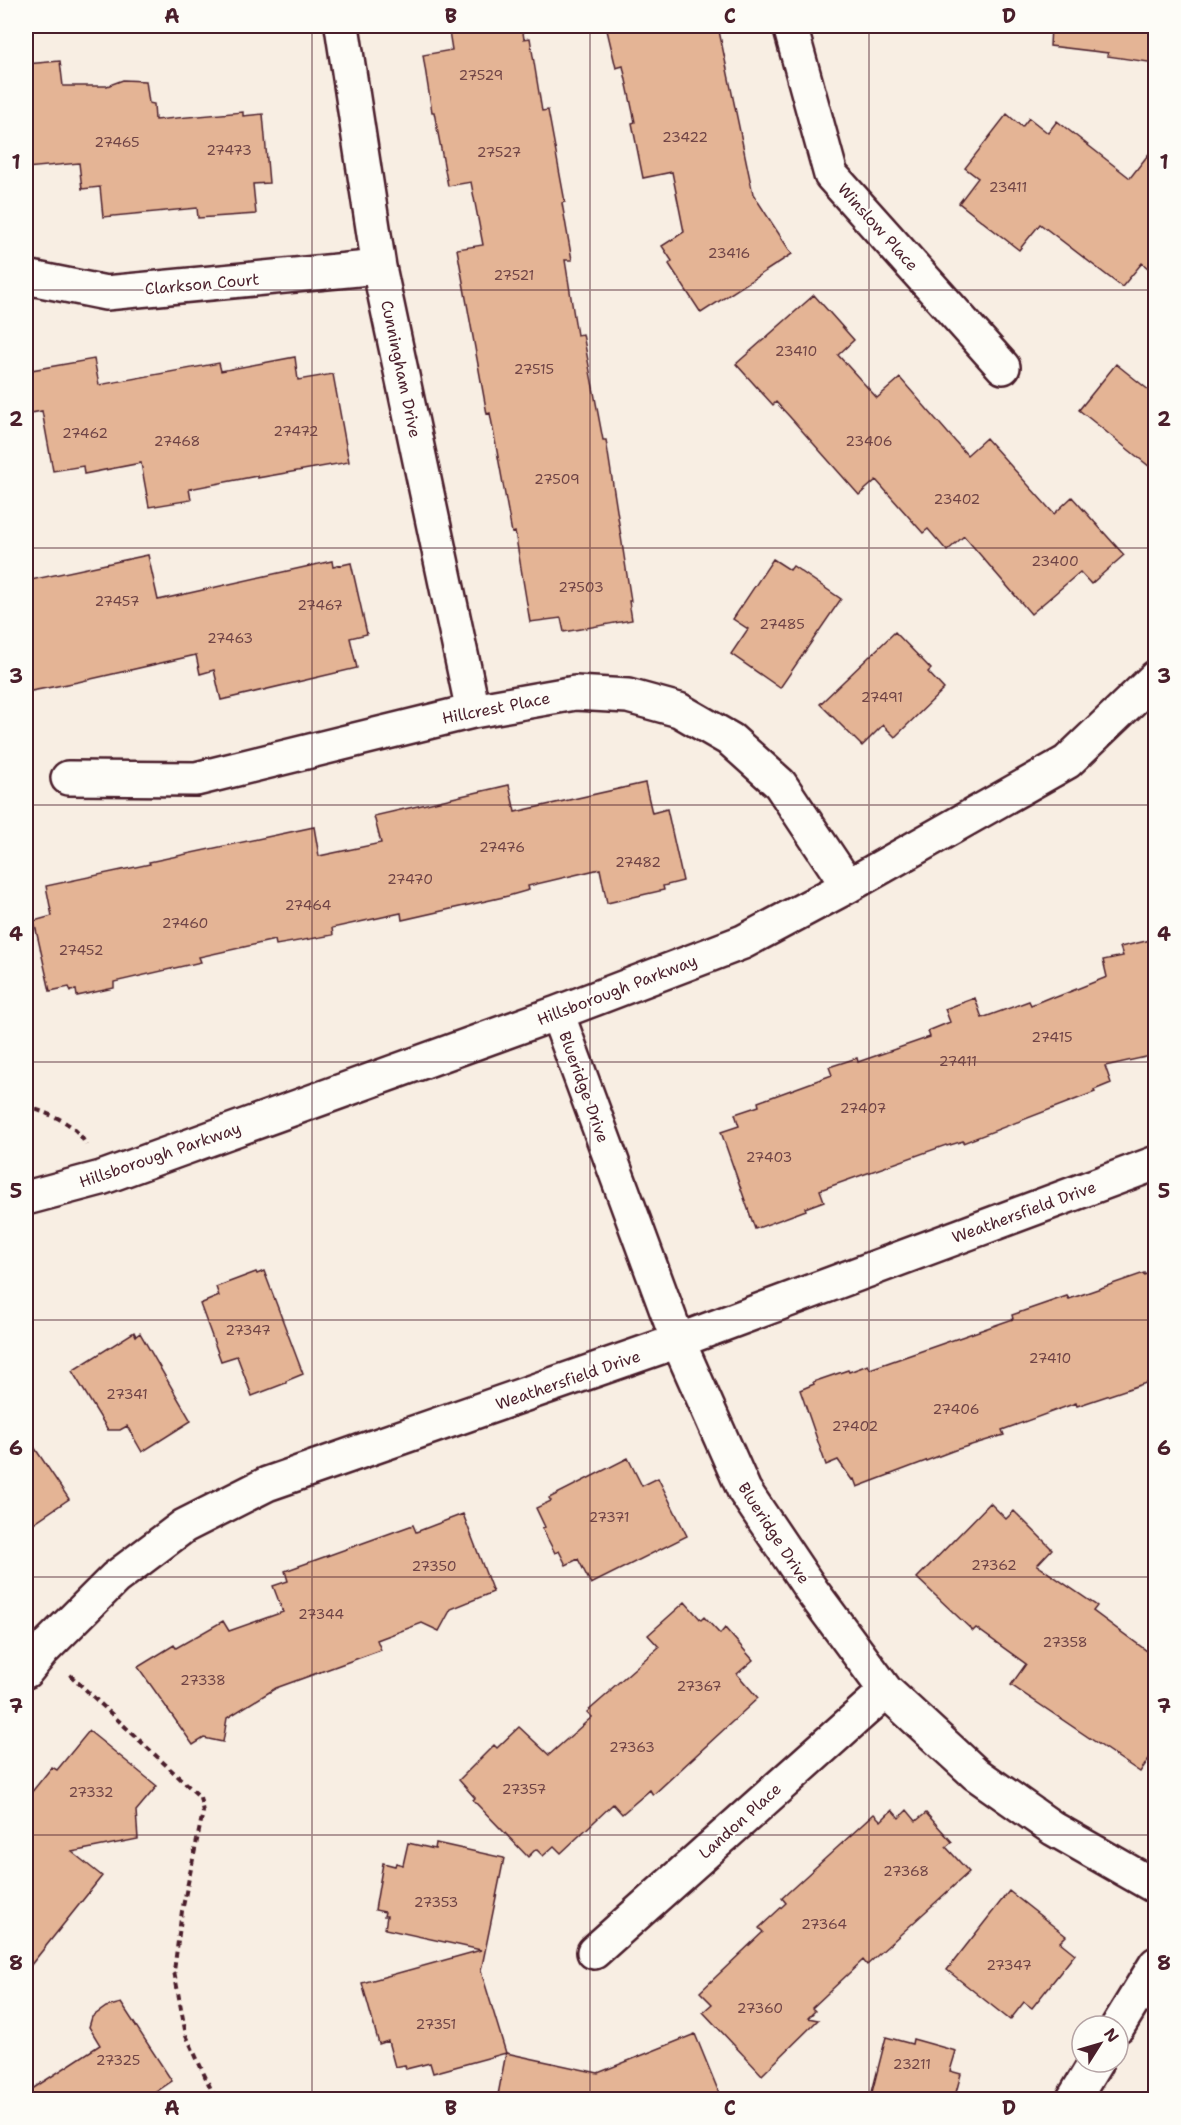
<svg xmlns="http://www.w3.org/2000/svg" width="1181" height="2125" viewBox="0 0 1181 2125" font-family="'Shantell Sans',sans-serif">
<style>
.building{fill:#e4b495;stroke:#4a1f2b;stroke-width:1.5}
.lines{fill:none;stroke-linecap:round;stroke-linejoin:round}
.minor-casing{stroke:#4a1f2b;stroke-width:38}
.path{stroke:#4a1f2b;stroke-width:4;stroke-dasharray:6 4.5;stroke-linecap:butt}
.minor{stroke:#fdfcf7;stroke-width:33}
.grid{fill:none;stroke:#4a1f2b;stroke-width:1.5;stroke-opacity:0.55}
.labels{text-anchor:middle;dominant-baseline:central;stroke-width:4.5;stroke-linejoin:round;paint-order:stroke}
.number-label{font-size:14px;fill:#704446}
.street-label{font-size:16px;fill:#4a1f2b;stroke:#fdfcf7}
.neatline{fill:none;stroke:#4a1f2b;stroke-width:2}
.grid-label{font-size:20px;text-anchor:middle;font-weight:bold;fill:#4a1f2b}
</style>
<rect width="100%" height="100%" fill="#f8eee3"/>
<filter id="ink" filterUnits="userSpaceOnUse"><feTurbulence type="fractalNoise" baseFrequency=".0167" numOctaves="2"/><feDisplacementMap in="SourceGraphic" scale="12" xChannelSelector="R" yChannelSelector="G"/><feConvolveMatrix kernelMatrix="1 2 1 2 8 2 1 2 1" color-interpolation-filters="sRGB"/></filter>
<g filter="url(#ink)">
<!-- building -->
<path class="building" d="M484,26H522L524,39L530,38L542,111L548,110L565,202L562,203L572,260H565L577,335L583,334L603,440H606L631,601H629L632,620L564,632L561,618L530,622L515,532L512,533L490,413L487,414L457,249L483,245L471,182L448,186L434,112H432L423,55L452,50L449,31Z
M606,26H718L753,194L792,254L701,313L669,264L672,261L662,246L684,232L672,172L643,178L632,123L635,122L623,66L616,68Z
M1051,26H1155V63L1107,56L1108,53L1050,46Z
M60,61L63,86H107L123,80L146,81L149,103L154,104L155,120L243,112V116L263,114L269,183L253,184L256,214L198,218L197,208L103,217L100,187L82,189L79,163L26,168V64Z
M1007,114L1022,127L1029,118L1048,133L1057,121L1130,178L1155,146V274L1142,263L1122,287L1040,224L1019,250L959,203L978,178L965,168Z
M814,295L854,340L838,355L877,398L900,378L967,455L986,438L1054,514L1072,497L1124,555L1091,584L1080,572L1031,614L964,536L947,551L928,529L923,533L876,480L859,495L789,416L776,402L773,405L736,364Z
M295,357L298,380L333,374L349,462L257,478V476L189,489L191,500L149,507L141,463L84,474L83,466L53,471L42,411L26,414V371L94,359L99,385L219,363L221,371Z
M1116,364L1155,395V471L1079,410Z
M148,555L158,600L332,561L333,567L351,563L367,634L350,638L357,668L221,700L214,670L200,674L196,655L78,682L26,692V581Z
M773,559L790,570L793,566L841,599L780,688L731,654L748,629L733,619Z
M895,632L931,669L928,672L944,689L895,737L883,725L862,746L820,704Z
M645,783L652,813L667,809L683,881L663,886L664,890L607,903L600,869L528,886L529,890L508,896L402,920L401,913L332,928L333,935L276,945L275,940L199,957L201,962L114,982V988L77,996L76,990L71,991L69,987L50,991L34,921L52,916L46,886L150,864L149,862L314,827L319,856L381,843L374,816L509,785L515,812Z
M1155,939V1055L1105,1066L1111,1083L1094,1090L1095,1092L963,1143V1141L947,1146L946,1145L820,1190L824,1201L805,1208L806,1210L755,1229L721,1132L739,1126L735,1114L759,1106L758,1102L832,1075L829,1067L857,1058L858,1062L930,1037L928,1031L950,1022L945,1009L975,998L982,1018L1029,1001L1031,1005L1053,996L1054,998L1107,977L1103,960L1123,956L1120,947Z
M264,1271L303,1374L286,1381V1383L252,1396L237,1356L221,1361L200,1304L219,1296L216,1287L256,1272L257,1274Z
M1155,1271V1380L1077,1406L1076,1403L1002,1430L1004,1435L955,1450L857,1487L854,1479L852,1480L838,1460L826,1465L800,1390L814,1384L813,1382L848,1370L849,1372L868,1365L870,1369L1013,1319L1012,1315L1067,1296L1069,1299L1144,1273V1275Z
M134,1332L136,1336L140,1333L191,1421L142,1452L127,1426L120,1430H108L72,1371Z
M26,1435L69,1499L26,1528Z
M628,1458L642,1486L658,1478L687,1536L591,1584L578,1559L566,1565L559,1551L555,1553L542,1528L545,1527L536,1508L551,1501L549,1498Z
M990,1503L1006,1519L1014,1511L1052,1549L1037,1565L1097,1606L1093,1611L1155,1657V1750L1140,1772L1011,1685L1026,1664L976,1628L973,1631L917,1578Z
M463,1514L493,1592L451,1609L439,1631L422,1623L377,1640L381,1650L276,1688L227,1718L223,1742L204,1738L193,1745L138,1667L174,1645L176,1648L223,1621L229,1631L283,1612L273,1586L288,1581L285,1571L413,1525L416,1532Z
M685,1602L701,1620L704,1617L720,1634L725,1628L753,1660L737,1674L758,1698L653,1795L650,1790L622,1814L613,1804L561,1853L554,1846L543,1856L536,1849L528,1857L473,1800L475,1798L459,1780L494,1745L497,1748L519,1727L549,1755L592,1717L587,1712L611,1691L610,1690L659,1647L648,1635Z
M89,1731L157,1786L136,1811L138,1839L72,1852L102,1876L26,1971V1799L52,1767L57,1770Z
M892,1810L899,1818L907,1810L916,1821L926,1813L952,1842L946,1847L969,1872L867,1965L863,1960L812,2008L815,2011L808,2018L818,2020L762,2075L703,2012L712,2004L700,1992L763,1932L759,1928L786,1903L782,1898L874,1814L881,1821Z
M408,1843L435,1849L436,1843L504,1858L481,1971L506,2053L433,2073L430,2063L406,2069L405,2065L395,2067L388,2041L379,2044L362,1983L481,1950L385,1929L387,1916H384L385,1912L375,1910L383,1863L395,1866L396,1863L403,1865Z
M1009,1891L1066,1936L1060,1942L1075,1954L1032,2008L1024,2002L1010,2020L947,1970Z
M121,2003L172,2081L144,2100H26V2093L100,2045L89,2027L92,2017L106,2007Z
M695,2034L722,2100H497L506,2053L598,2073Z
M886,2037L912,2044L913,2039L956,2051L950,2071L961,2074L954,2100H870Z"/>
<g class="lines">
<defs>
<path id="minor" d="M342,26L379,267L473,711
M790,26L831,175L1003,367
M26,277L106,293L379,267
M68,778L196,779L473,711L575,693L628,696L679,710L731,740L780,784L848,886
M557,1013L678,1341L744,1490L812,1591L886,1691L976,1774L1054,1829L1156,1887
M26,1198L101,1178L557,1013L743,942L848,886L1067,762L1156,677
M26,1671L43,1650L115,1578L184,1526L267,1484L678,1341L1156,1163
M594,1952L886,1691
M1118,2026L1156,1964
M1073,2100L1096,2062"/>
</defs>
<!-- minor casing -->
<use href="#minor" class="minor-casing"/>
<!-- path -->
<path class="path" d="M26,1106C48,1114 75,1121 86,1145
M70,1675L200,1797L203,1812L182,1911L174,1971L186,2035L216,2100"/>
<!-- minor -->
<use href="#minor" class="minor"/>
</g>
</g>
<!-- grid -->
<path class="grid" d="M312,26V2100M590,26V2100M869,26V2100M26,290H1156M26,548H1156M26,805H1156M26,1062H1156M26,1320H1156M26,1577H1156M26,1835H1156"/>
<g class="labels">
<!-- number labels -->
<g class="number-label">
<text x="481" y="75">27529</text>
<text x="685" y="137">23422</text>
<text x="117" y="142">27465</text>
<text x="229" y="150">27473</text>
<text x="499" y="152">27527</text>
<text x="1008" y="187">23411</text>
<text x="729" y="253">23416</text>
<text x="514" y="275">27521</text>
<text x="796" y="351">23410</text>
<text x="534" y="369">27515</text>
<text x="296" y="431">27472</text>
<text x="85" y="433">27462</text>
<text x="177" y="441">27468</text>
<text x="869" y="441">23406</text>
<text x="557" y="479">27509</text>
<text x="957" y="499">23402</text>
<text x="1055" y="561">23400</text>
<text x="581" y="587">27503</text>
<text x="117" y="601">27457</text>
<text x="320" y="605">27467</text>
<text x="782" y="624">27485</text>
<text x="230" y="638">27463</text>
<text x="882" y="697">27491</text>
<text x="502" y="847">27476</text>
<text x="638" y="862">27482</text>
<text x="410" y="879">27470</text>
<text x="308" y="905">27464</text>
<text x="185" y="923">27460</text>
<text x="81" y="950">27452</text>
<text x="1052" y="1037">27415</text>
<text x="958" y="1061">27411</text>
<text x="863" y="1108">27407</text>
<text x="769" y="1157">27403</text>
<text x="248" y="1330">27347</text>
<text x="1050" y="1358">27410</text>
<text x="127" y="1394">27341</text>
<text x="956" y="1409">27406</text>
<text x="855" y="1426">27402</text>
<text x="609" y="1517">27371</text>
<text x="994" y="1565">27362</text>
<text x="434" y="1566">27350</text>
<text x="321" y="1614">27344</text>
<text x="1065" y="1642">27358</text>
<text x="203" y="1680">27338</text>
<text x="699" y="1686">27367</text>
<text x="632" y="1747">27363</text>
<text x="524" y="1789">27357</text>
<text x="91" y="1792">27332</text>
<text x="906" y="1871">27368</text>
<text x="436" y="1902">27353</text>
<text x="824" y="1924">27364</text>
<text x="1009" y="1965">27347</text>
<text x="760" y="2008">27360</text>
<text x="436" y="2024">27351</text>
<text x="118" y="2060">27325</text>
<text x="912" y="2064">23211</text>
</g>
<!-- street labels -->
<g class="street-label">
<text transform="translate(878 227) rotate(48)">Winslow Place</text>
<text transform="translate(202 284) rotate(-5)">Clarkson Court</text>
<text transform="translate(401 369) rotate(78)">Cunningham Drive</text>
<text transform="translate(496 708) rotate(-11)">Hillcrest Place</text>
<text transform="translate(617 990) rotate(-21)">Hillsborough Parkway</text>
<text transform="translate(584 1087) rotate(70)">Blueridge Drive</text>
<text transform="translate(160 1155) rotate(-19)">Hillsborough Parkway</text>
<text transform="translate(1024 1212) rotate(-20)">Weathersfield Drive</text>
<text transform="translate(568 1380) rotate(-19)">Weathersfield Drive</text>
<text transform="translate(774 1533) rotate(57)">Blueridge Drive</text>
<text transform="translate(740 1821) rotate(-42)">Landon Place</text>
</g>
</g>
<!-- margin -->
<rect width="1181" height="2125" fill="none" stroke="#fdfcf7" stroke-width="66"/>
<!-- north arrow -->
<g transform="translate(1100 2044) rotate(53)"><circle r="28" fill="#fdfcf7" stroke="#b5a4a5" stroke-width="1.5"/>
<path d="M0-4.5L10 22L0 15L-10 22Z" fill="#4a1f2b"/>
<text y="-9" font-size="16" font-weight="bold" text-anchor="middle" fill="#4a1f2b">N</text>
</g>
<rect x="33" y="33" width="1115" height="2059" class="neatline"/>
<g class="grid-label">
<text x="172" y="23">A</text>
<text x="451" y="23">B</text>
<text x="730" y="23">C</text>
<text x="1009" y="23">D</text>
<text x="16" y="169">1</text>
<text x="1164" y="169">1</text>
<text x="16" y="426">2</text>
<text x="1164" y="426">2</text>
<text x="16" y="683">3</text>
<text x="1164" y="683">3</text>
<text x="16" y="941">4</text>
<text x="1164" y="941">4</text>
<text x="16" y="1198">5</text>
<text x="1164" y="1198">5</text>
<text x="16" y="1455">6</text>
<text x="1164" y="1455">6</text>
<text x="16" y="1713">7</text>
<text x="1164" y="1713">7</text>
<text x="16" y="1970">8</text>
<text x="1164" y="1970">8</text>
<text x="172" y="2115">A</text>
<text x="451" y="2115">B</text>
<text x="730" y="2115">C</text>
<text x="1009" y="2115">D</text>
</g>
</svg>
